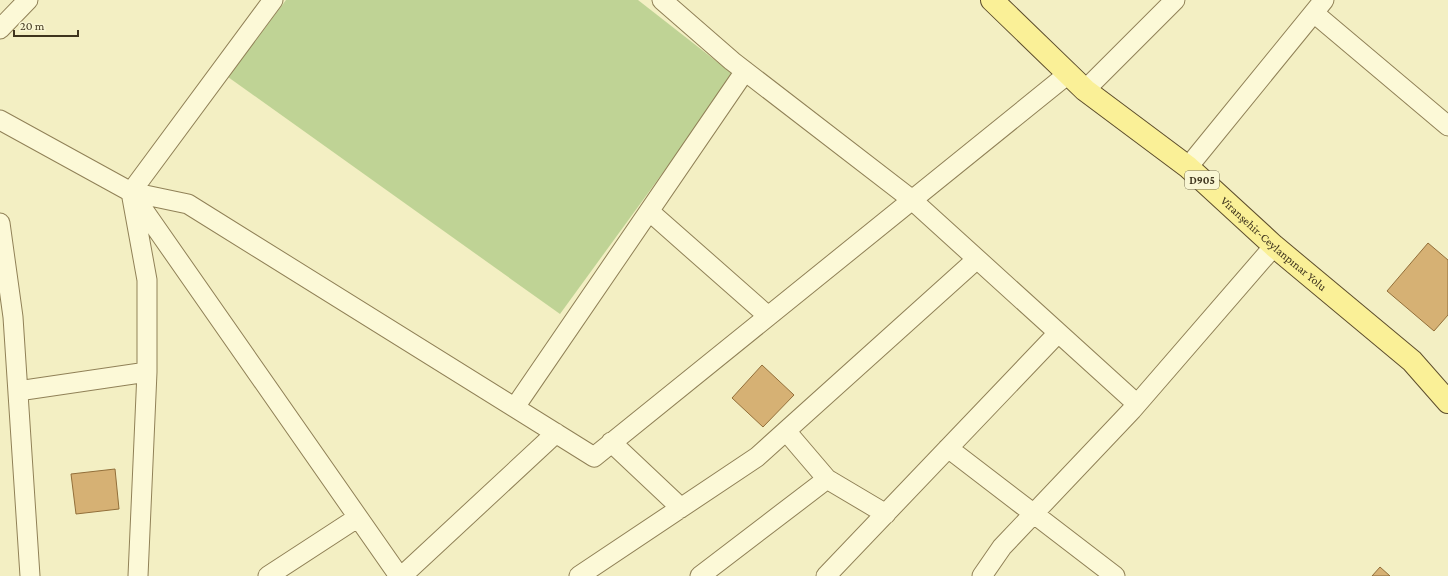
<svg xmlns="http://www.w3.org/2000/svg" width="1448" height="576" viewBox="0 0 1448 576" font-family="'Crimson Pro',serif">
<style>
.green{fill:#bfd395}
.building{fill:#d6b174;stroke:#926f3a}
.lines{fill:none;stroke-linecap:round;stroke-linejoin:round}
.street-casing{stroke:#908157;stroke-width:21}
.primary-casing{stroke:#5d4d2c;stroke-width:24}
.street{stroke:#fcf9d7;stroke-width:19}
.primary{stroke:#faf097;stroke-width:22}
.labels{text-anchor:middle;dominant-baseline:central;stroke-width:3.5;stroke-linejoin:round;paint-order:stroke}
.shield{fill:#f9f6d3;stroke:#766e54;stroke-width:1}
.shield-label{font-size:11px;font-weight:bold;fill:#3e341d}
.street-label{font-size:12px;fill:#3e341d;stroke:#f9f6d3}
</style>
<rect width="100%" height="100%" fill="#f3efc3"/>
<!-- green -->
<path class="green" d="M286,0H638L734,75L560,314L228,77Z"/>
<!-- building -->
<path class="building" d="M1428,243L1448,260V315L1434,331L1387,291Z
M762,365L794,395L763,427L732,398Z
M115,469L119,509L76,514L71,474Z
M1380,567L1390,576H1372Z"/>
<g class="lines">
<defs>
<path id="street" d="M662,0L732,61L911,199L1137,404
M1314,13L1448,126
M0,29L28,0
M1085,90L1175,0
M0,120L131,192L399,576
M1188,167L1324,0
M131,192L188,204L594,457L1068,74
M649,211L768,316
M0,223L13,317L30,576
M18,391L147,372
M515,407L745,71
M786,431L827,479L886,514
M611,442L681,508
M948,448L1115,576
M138,576L147,372V280L131,192L273,0
M268,576L357,518
M402,576L556,433
M579,576L757,457L977,259
M700,576L827,479
M826,576L1058,333
M982,576L1002,547L1132,410L1274,246"/>
<g id="primary">
<path id="s1" d="M992,0L1085,90L1188,167L1274,246L1412,361L1448,402"/>
</g>
</defs>
<!-- street casing -->
<use href="#street" class="street-casing"/>
<!-- primary casing -->
<use href="#primary" class="primary-casing"/>
<!-- street -->
<use href="#street" class="street"/>
<!-- primary -->
<use href="#primary" class="primary"/>
</g>
<g class="labels">
<!-- shield labels -->
<rect class="shield" x="1185" y="171" width="34" height="18" rx="3"/>
<g class="shield-label">
<text x="1202" y="180">D905</text>
</g>
<!-- street labels -->
<g class="street-label">
<text stroke="none"><textPath href="#s1" startOffset="373">Viranşehir-Ceylanpınar Yolu</textPath></text>
</g>
</g>
<!-- scale -->
<path d="M14 30v6h64v-6" fill="none" stroke="#3e341d" stroke-width="2"/>
<text x="20" y="30" font-size="12" fill="#3e341d" stroke="#f9f6d3" stroke-width="3" paint-order="stroke">20 m</text>
</svg>
